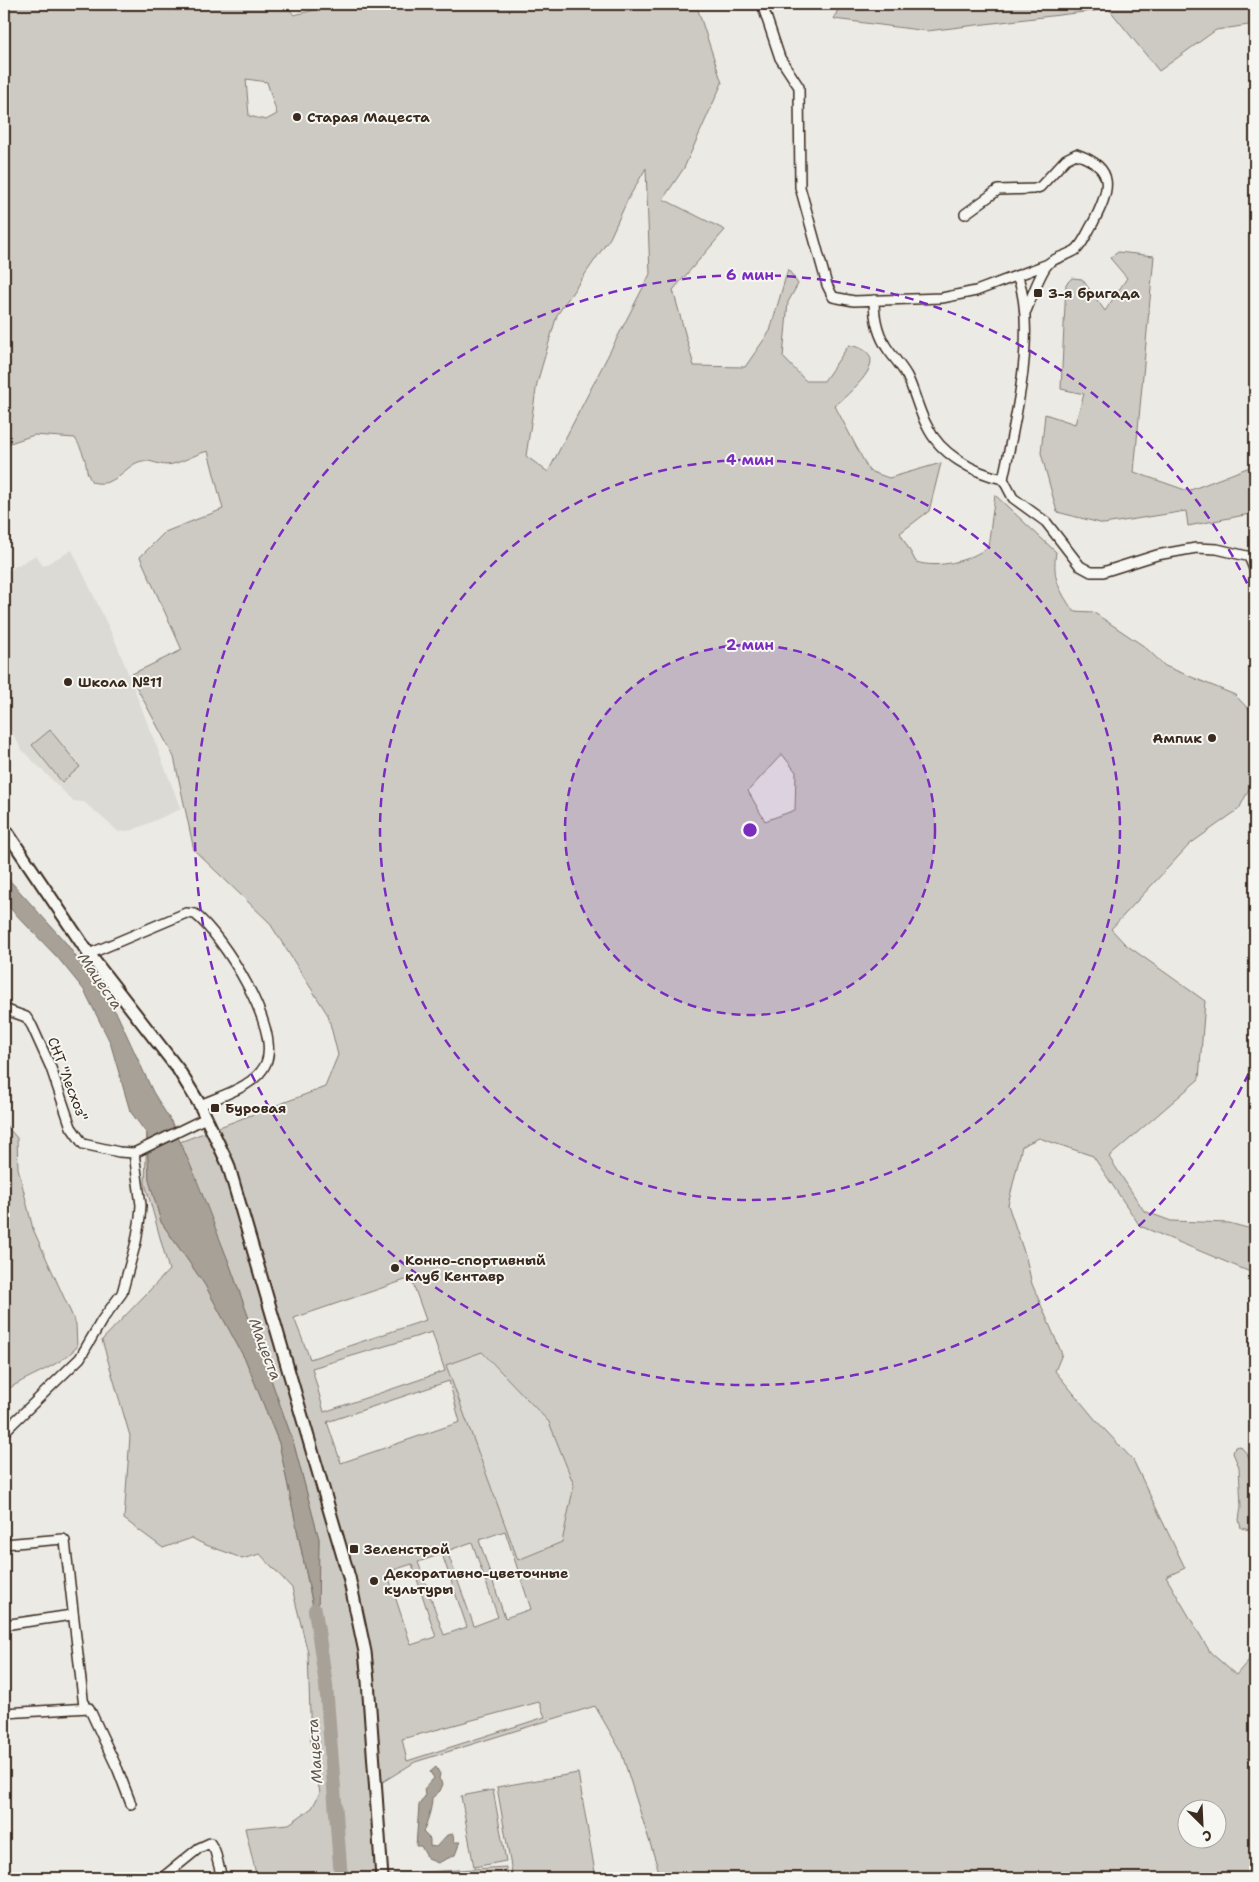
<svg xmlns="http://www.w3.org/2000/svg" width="1259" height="1882" viewBox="0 0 1259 1882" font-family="'Shantell Sans',sans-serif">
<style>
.built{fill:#dcdad4}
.green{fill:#cdcac4;stroke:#847a71;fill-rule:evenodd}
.water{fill:#a8a198;stroke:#7c7167}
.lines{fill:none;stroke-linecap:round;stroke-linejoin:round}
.river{stroke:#a8a198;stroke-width:14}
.minor-casing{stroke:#3b2a1e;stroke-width:12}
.secondary-casing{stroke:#3b2a1e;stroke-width:15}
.minor{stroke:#f6f6f2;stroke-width:9}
.secondary{stroke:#f6f6f2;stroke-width:11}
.ring{fill:none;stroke:#7b2cbf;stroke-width:2.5;stroke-dasharray:9 6}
.poi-dot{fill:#3b2a1e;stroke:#f6f6f2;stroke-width:2}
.labels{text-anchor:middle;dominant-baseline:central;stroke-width:4;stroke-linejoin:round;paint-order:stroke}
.poi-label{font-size:14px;font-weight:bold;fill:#3b2a1e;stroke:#f6f6f2;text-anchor:start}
.street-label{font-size:14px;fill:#3b2a1e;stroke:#f6f6f2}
.water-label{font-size:15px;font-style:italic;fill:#615449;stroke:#f6f6f2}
.centre{fill:#7b2cbf;stroke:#f6f6f2;stroke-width:2.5}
.ring-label{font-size:15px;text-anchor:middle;font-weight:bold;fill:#7b2cbf;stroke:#f6f6f2;stroke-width:4;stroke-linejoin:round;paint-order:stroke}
</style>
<rect width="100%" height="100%" fill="#ebeae5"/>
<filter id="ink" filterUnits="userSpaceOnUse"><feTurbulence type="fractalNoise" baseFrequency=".02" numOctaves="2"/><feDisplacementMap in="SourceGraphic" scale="10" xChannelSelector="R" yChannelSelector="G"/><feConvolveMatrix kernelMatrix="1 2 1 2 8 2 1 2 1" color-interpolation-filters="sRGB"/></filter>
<g filter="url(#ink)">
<!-- built -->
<path class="built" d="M72,550L117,645L181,809L133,830L119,832L84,802L73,801L22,750L4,719V573L36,555L43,566Z
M481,1352L549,1422L574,1485L562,1542L518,1560L446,1365Z"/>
<!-- green -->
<path class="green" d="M4,4H285L294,15L339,4H696L722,83L684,168L663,199L725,230L673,290L694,366L745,367L770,331L788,269L798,284L788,302L783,357L806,381H824L849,345C898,354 852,390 835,406L869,471L889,478L941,463L929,511L900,533L916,562C938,569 970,561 988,547L995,495L1056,552C1052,579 1059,589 1073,611L1093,612L1145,647L1165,666L1235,695L1255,716V777L1239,809L1190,844L1111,929L1125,944L1205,1001L1199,1079L1109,1157L1144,1211L1171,1221L1229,1223L1255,1230V1274L1140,1226L1093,1156L1039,1138L1022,1146L1008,1205L1026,1258L1032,1284L1062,1354L1055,1371L1094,1418L1133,1460L1185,1568L1166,1577L1210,1652L1236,1675L1255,1653V1878H661L621,1751L595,1706L415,1762L376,1786L377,1878H257L245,1828L289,1824L312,1808L320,1793L311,1745L308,1653L292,1588L260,1554L242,1559C225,1550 208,1548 192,1538L163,1548L124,1519L130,1436L102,1340L169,1270L145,1183L147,1134L149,1180L161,1222L205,1285L246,1361L279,1443L317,1626L319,1539L293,1441L229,1263L180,1142L325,1087L338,1055L328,1015L269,922L194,850L174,757L130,675L182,650L140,557L165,532L223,509L208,451C195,454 180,464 167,465C157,465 147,457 136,463C121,471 113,488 92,482C84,470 88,465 83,454C81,448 78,443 75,438L34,435L4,445ZM246,79L267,82L277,114L266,120L249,116ZM646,168L650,274L548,472L526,456L537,383L557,315L610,238L628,199ZM782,754L796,772L795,810L765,821L748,791ZM411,1278L426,1320L310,1359L294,1318ZM432,1332L445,1371L324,1412L312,1368ZM482,1352L549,1422L574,1485L562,1542L518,1560L446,1365ZM449,1381L460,1422L341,1463L327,1422ZM505,1531L531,1609L505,1618L479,1540ZM472,1542L498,1617L474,1626L447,1551ZM442,1554L467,1627L444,1635L418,1562ZM412,1564L436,1637L411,1645L387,1572ZM539,1702L545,1717L407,1761L402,1739ZM1186,1810H1216V1840H1186Z
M840,4H1255V24L1216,30L1159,71L1109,9L927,31L834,19Z
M1118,252L1154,256L1134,472L1188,491L1255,465V513L1188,526L1186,511L1104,524L1057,512L1041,453L1045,414L1075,424L1084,394L1061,389L1066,284L1072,278L1082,279L1105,311L1127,278L1110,258Z
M50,730L80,767L62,782L32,745Z
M4,1123L17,1138L18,1168L33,1229L76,1324L77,1347C58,1368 27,1375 4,1392Z
M1240,1446L1248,1455L1251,1466L1255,1469V1527L1250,1530L1241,1528L1239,1520L1241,1507L1239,1467L1233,1453L1235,1447Z
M578,1773L596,1878H513L497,1787Z
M493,1790L506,1861L474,1867L461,1796Z
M506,1867V1878H394L393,1874Z"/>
<!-- water -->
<path class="water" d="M4,874L66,943L117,1014L153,1092L172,1123L196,1178L229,1263L293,1441L319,1539L318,1629L279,1443L246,1361L205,1285L161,1222L149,1180L147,1134L130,1111L110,1042L84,990L58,958L4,902Z
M436,1767L440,1774L439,1779L443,1784L440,1791L432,1798C432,1809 427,1822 423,1832L430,1839V1846L436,1847L447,1835L453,1834L454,1842H460L455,1855L438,1863L428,1859L421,1846H416L419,1805L425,1796L424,1789L434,1778L430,1772Z"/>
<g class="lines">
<!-- river -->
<path class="river" d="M315,1610L326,1685L341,1878"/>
<defs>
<path id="minor" d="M762,4L780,58L799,87L800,187L827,285L833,297L854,301L942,298L976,291L1048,264
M965,214L998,190L1034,189L1040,187L1066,159L1076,154C1117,168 1110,190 1093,223C1088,231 1084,242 1077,249C1069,256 1053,257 1047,265C1038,277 1032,297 1026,311
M1018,277C1037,333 1015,422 1003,479L1013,498L1046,522L1080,566L1091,572H1103L1157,555L1196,548L1217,549L1255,558
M874,300C874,318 878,336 889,351C895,359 902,367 907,376C915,392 918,410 927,426C940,454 974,473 1003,479
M1249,557L1255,571
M89,954L186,913L195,914C223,936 281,1028 266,1063C257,1086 220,1096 200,1105
M4,1009L26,1017L32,1026L51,1068L71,1127L83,1144L119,1152L134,1153L206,1118
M4,1432L80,1358L102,1320L122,1293L136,1242L140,1218L141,1205L134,1153
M4,1544L63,1539L65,1541L84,1707
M4,1625L72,1615
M4,1713L89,1708L118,1770L131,1804
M162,1878L199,1848L210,1843L215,1851L222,1878"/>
<path id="secondary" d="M4,828L89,954L178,1069L200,1105L228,1164L349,1577L365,1652L368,1681L382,1878"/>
</defs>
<!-- minor casing -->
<use href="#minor" class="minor-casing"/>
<!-- secondary casing -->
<use href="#secondary" class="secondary-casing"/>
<!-- minor -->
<use href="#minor" class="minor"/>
<!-- secondary -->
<use href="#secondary" class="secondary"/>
</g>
</g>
<!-- distance rings -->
<circle cx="750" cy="830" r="185" fill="#7b2cbf" fill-opacity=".12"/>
<g class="ring">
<circle cx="750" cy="830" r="185"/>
<circle cx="750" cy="830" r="370"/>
<path d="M1255 1060A555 555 0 1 1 1255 600"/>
</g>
<!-- markers -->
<g class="poi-dot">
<circle cx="297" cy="117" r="5"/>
<rect x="1033" y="288" width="10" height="10" rx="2.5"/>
<circle cx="68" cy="682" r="5"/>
<circle cx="1212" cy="738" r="5"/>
<rect x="210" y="1103" width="10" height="10" rx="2.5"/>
<circle cx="395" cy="1268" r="5"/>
<rect x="349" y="1544" width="10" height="10" rx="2.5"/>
<circle cx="374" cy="1581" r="5"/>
</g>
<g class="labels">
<!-- poi labels -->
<g class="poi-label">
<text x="307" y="117">Старая Мацеста</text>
<text x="1048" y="293">3-я бригада</text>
<text x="78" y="682">Школа №11</text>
<text x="1202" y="738" text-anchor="end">Ампик</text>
<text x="225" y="1108">Буровая</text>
<text x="405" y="1260">Конно-спортивный<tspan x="405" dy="16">клуб Кентавр</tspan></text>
<text x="364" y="1549">Зеленстрой</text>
<text x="384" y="1573">Декоративно-цветочные<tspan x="384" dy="16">культуры</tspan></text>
</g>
<!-- street labels -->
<g class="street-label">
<text transform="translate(68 1079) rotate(69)">СНТ "Лесхоз"</text>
</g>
<!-- water labels -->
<g class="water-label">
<text transform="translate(100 981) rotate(55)">Мацеста</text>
<text transform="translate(265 1349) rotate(69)">Мацеста</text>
<text transform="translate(315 1751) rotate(-94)">Мацеста</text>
</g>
</g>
<circle cx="750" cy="830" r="8" class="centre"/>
<g class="ring-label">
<text x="750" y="280">6 мин</text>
<text x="750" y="465">4 мин</text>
<text x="750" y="650">2 мин</text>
</g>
<!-- margin -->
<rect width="1259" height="1882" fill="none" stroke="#f6f6f2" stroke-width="20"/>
<rect x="10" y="10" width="1239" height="1862" fill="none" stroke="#3b2a1e" stroke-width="2" filter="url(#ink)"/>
<!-- north arrow -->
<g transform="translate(1202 1824) rotate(156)"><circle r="24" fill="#f6f6f2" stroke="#aba49d"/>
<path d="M0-4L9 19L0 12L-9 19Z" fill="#3b2a1e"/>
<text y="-8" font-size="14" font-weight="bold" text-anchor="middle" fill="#3b2a1e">С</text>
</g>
</svg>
